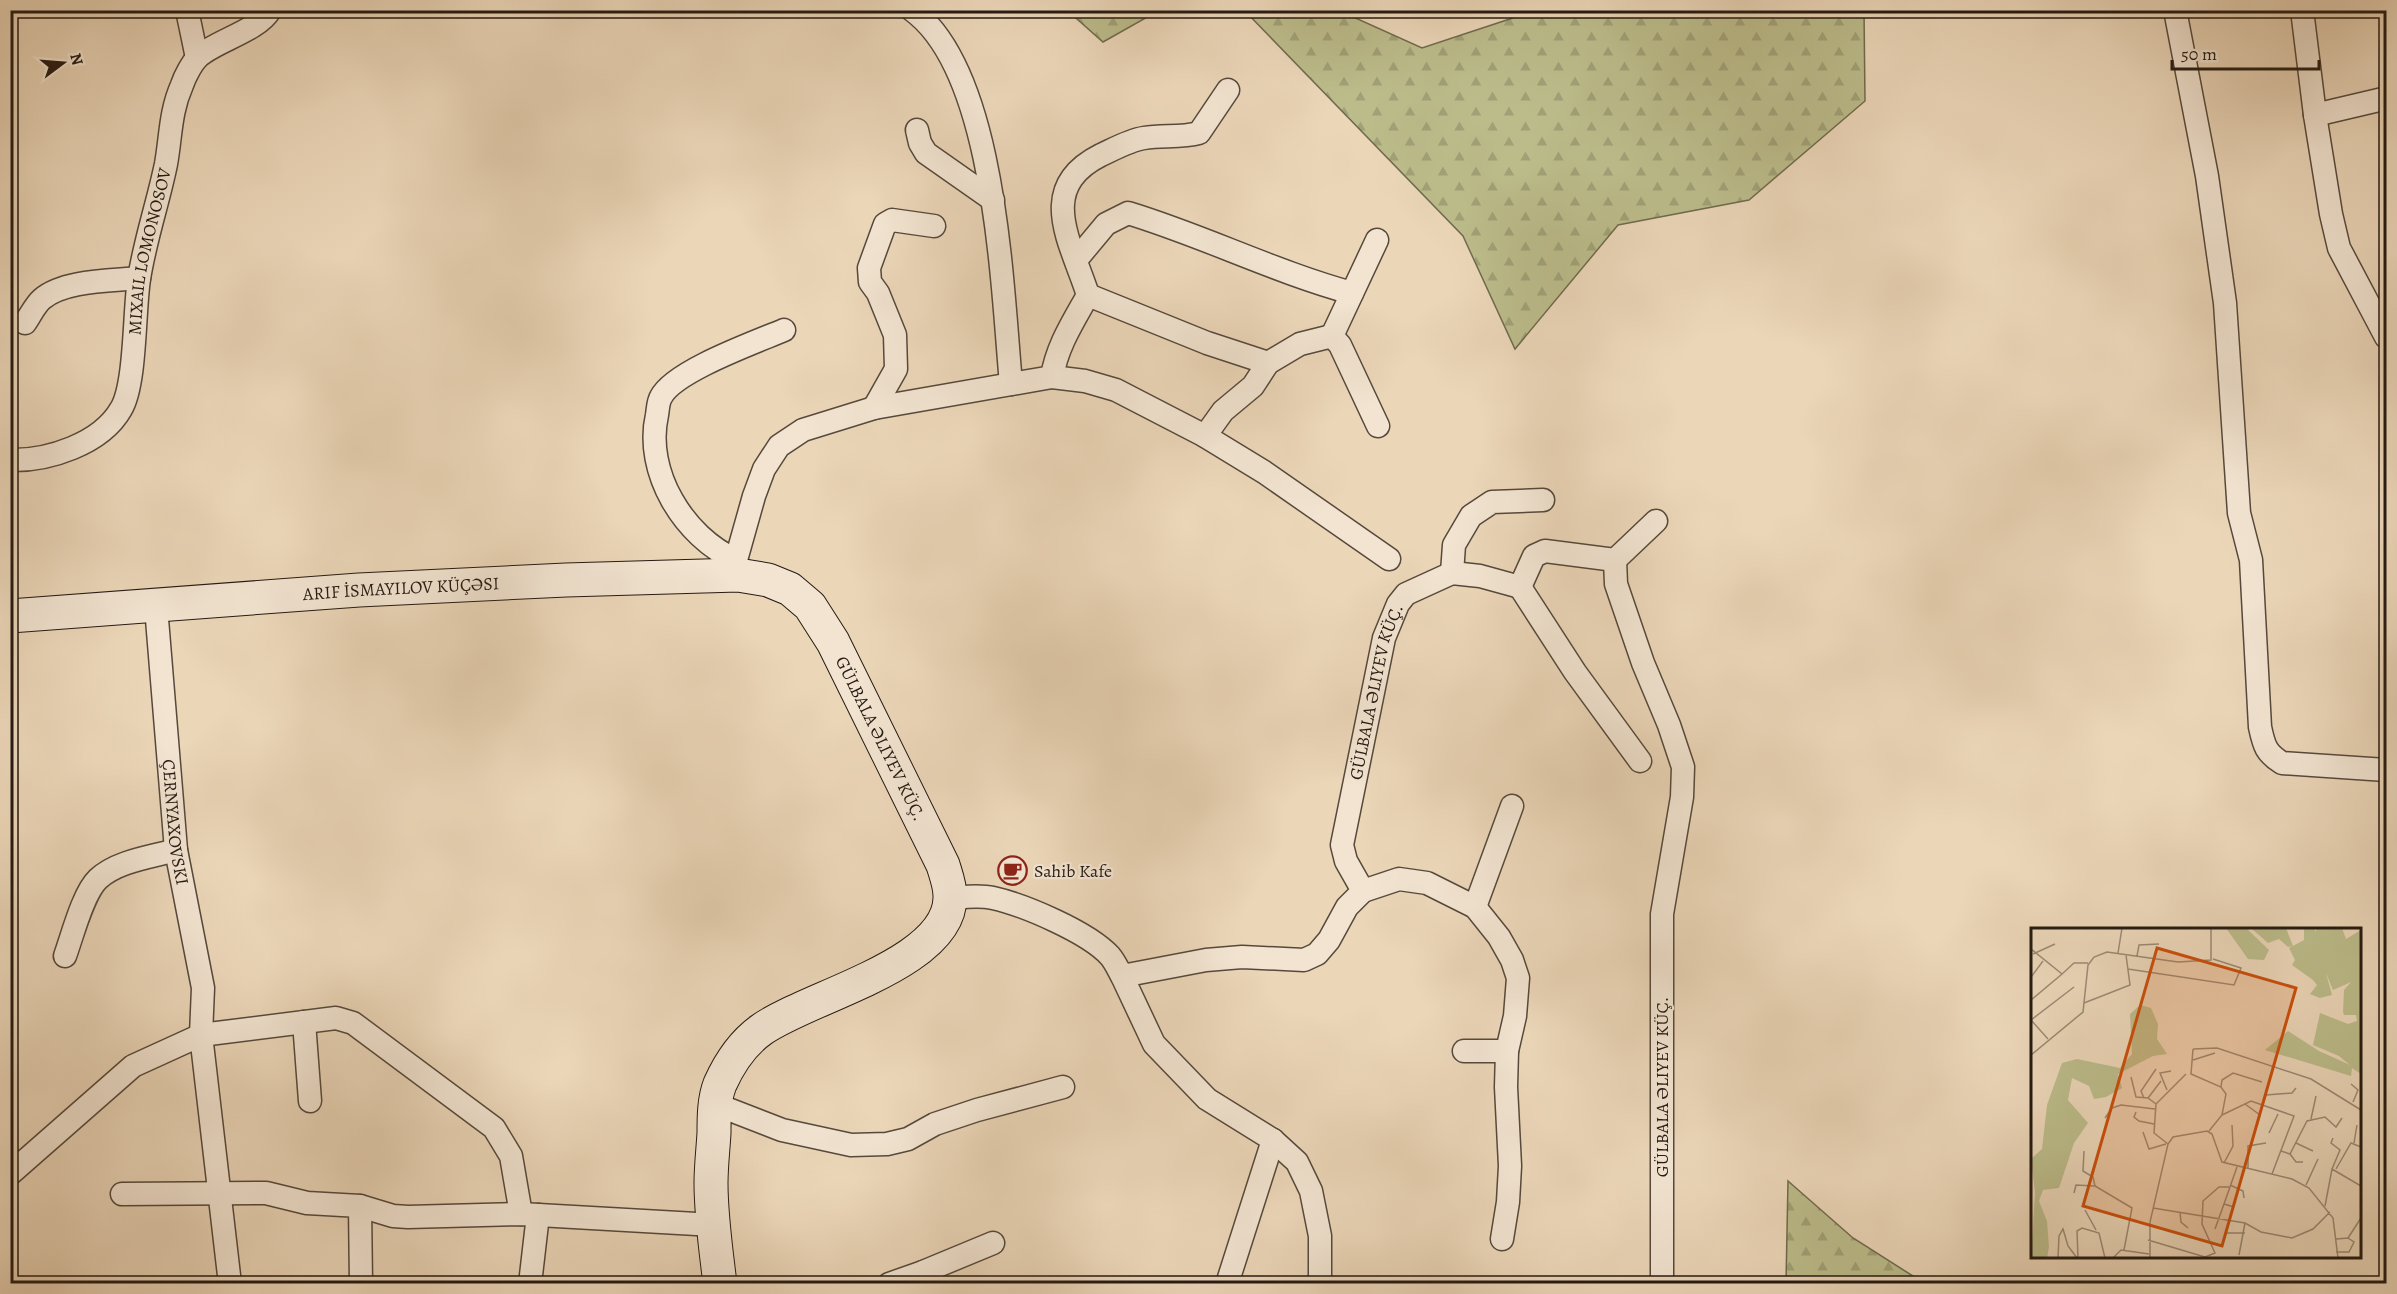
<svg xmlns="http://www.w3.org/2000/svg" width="2397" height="1294" viewBox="0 0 2397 1294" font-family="Alegreya,serif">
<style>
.forest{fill:url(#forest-firs);stroke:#706b4e;stroke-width:1.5}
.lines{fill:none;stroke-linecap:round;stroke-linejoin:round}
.street-casing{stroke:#56493c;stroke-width:25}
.secondary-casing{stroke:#251a12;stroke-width:35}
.street{stroke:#f2e4d1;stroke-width:22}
.secondary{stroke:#f2e4d1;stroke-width:33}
.labels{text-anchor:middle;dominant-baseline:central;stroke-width:4.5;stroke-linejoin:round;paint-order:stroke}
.street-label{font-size:18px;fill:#251a12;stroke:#f2e4d1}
.poi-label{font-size:18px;fill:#251a12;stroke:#f2e4d1;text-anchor:start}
.inset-road{fill:none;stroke:#9c8b76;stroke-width:1.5}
.view{fill:#cb500d;fill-opacity:0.15;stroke:#cb500d;stroke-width:3}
.inset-edge{fill:none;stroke:#251a12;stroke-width:3}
</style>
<defs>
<pattern id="forest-firs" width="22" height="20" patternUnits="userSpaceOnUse" patternTransform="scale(1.5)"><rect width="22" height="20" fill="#bcbc8b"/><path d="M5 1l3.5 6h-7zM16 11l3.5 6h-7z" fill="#a1a177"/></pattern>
</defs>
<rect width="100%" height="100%" fill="#ebd6b8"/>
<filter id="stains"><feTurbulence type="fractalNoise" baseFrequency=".00333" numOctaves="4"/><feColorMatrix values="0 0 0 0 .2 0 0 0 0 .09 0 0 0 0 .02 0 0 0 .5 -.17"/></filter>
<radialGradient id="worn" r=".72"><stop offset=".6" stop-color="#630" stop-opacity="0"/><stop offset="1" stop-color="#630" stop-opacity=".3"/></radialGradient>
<!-- forest -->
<path class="forest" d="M1068,11H1158L1103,42Z
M1245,11H1340L1422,48L1534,11H1864L1865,101L1749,200L1618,225L1515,349L1463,236Z
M1788,1181L1853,1238L1924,1283H1786Z"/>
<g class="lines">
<defs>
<g id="street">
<path d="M187,10L197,58"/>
<path d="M912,10C996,71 1002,287 1011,384"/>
<path d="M2175,10L2207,176L2225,303L2239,513L2251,560L2260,727C2264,746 2266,753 2282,763L2386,770"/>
<path d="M2302,10L2315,115L2331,214L2339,248L2386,337"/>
<path d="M2315,115L2383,99"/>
<path d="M917,130L920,143L926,153L993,200"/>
<path d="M1076,260L1106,224L1128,213C1204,236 1275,272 1352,293"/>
<path d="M1088,295L1207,343L1268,363"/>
<path d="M25,323C30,316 35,305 42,299C64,280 111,281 139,278"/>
<path d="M1332,336L1377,240"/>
<path d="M1052,377C1057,346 1073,322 1088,295C1071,242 1035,188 1101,155C1114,149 1130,140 1144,138C1163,135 1181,138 1199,133L1228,90"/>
<path d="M874,408L896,369L895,335L878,293L870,282L869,268L885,224L892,220L934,226"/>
<path d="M1205,436L1223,411L1253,386L1268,363L1300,344L1332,336L1340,345L1378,426"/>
<path id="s1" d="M10,460C48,461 101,444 121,409C136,385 134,310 139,279C145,240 158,203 166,164C171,136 170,112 182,85C185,76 192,63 198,57C215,41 258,31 270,10"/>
<path d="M736,560C684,537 644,472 657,415C658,409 658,402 661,397C674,371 756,342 784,330"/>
<path d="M1615,560L1616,584L1643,663L1669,725L1683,767L1682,797L1662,914V1284"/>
<path d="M1615,560L1656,521"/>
<path d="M1452,573L1454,545L1471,516L1492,502L1543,500"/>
<path d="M738,575L736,560L754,496L764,469L779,446L803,430L874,408L1052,377L1085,381L1116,390L1205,436L1264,472L1389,559"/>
<path d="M1520,587L1575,672L1640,761"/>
<path id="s2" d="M156,607L176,850L203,988L201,1035L230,1284"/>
<path d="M1363,891L1399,879L1427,883L1475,907L1499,937L1512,960L1518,978L1515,1016L1507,1051L1506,1087L1510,1166L1508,1202L1502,1239"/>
<path id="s3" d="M951,898C965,897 979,895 993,898C1024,905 1088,932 1110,956C1115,962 1118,969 1122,976L1206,960L1242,957L1304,960L1317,954L1329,940L1347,907L1363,891L1346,861L1342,845L1384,638L1398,604L1406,594L1452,573L1480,576L1520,587L1534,556L1545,551L1615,560"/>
<path d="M1475,907L1512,806"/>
<path d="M65,956C72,937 83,893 98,879C117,861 151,857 176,850"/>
<path d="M1122,976L1154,1044L1207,1099L1273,1140L1297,1162L1311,1191L1320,1236V1284"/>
<path d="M304,1022L310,1101"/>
<path d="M1464,1051H1507"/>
<path d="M715,1104L782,1130L851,1145L887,1144L908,1139L935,1124L977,1110L1063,1087"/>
<path d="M10,1174L133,1066L201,1035L336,1018L353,1023L494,1128L511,1156L521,1214"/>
<path d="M122,1194L266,1193L307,1203L360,1206L361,1284"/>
<path d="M360,1206L393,1216L408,1217L521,1214L714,1225"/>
<path d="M923,1272L993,1243"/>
<path d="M530,1284L538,1215"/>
<path d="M889,1284L923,1272L928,1284"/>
<path d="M1227,1284L1273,1140"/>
</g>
<g id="secondary">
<path id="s4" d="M10,616L359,590L566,580L738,575L768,580L790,589L810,606L833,642L943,865C946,875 950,885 950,896C952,964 808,996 761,1030C743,1043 729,1064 720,1084C714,1099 714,1117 714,1133C713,1150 711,1167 711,1183C711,1217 716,1250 720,1284"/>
</g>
</defs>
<!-- street casing -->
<use href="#street" class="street-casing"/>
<!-- secondary casing -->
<use href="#secondary" class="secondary-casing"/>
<!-- street -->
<use href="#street" class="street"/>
<!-- secondary -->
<use href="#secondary" class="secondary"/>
</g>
<!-- icons -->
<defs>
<symbol id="cafe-ring" viewBox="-11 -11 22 22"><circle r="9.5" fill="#f2e4d1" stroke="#8f2418" stroke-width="1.5"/><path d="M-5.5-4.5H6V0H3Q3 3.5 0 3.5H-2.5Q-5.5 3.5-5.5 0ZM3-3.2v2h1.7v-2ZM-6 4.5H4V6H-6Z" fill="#8f2418"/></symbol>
</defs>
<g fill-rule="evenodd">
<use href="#cafe-ring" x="996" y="854" width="33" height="33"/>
</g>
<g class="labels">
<!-- street labels -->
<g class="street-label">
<text stroke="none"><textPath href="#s1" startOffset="288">MIXAIL LOMONOSOV</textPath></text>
<text stroke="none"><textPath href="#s4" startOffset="392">ARIF İSMAYILOV KÜÇƏSI</textPath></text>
<text stroke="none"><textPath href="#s3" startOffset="682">GÜLBALA ƏLIYEV KÜÇ.</textPath></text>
<text stroke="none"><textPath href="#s4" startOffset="960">GÜLBALA ƏLIYEV KÜÇ.</textPath></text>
<text stroke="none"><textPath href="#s2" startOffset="216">ÇERNYAXOVSKI</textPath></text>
<text transform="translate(1662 1087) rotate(-90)">GÜLBALA ƏLIYEV KÜÇ.</text>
</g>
<!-- poi labels -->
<g class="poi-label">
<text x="1034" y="871">Sahib Kafe</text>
</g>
</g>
<!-- overview -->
<g transform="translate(2031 928)">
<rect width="330" height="330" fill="#ebd6b8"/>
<path d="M195,0H215L238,22L233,32L217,31ZM220,0H255L262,18L257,19L248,11L237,15ZM273,0H284V4L286,0H311L315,11L330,2V146L321,140L320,148L234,122L257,103L288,123L319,137L308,128L282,117L289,85L317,96L326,93L325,87H313L312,84L313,62L320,54L302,62L295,45L301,67L289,70L279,66L286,57L282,52L261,37L264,32L258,20L273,12ZM109,77L120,80L127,96L126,111L136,126L122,128L87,146L91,160L75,169L63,171L58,158L41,150L37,172L57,195L43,215L28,260L12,262L8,273L16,293L18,319L16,330H0L4,265L0,231L11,221L16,177L31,135L46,131L89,140L101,126L99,86Z" fill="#bcbc8b"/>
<path class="inset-road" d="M0,21L31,46L0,72M87,25L91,0M2,26L24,16M106,28L108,17L128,16M97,41L203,57L210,40L182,31M31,46L43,35H57M0,49L12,33M53,75L99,57L95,27M0,92L43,59M0,92L17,111M162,121L186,120L280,151L330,182M162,121L160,146L190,159L195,166L191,187L178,203M0,127L52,84L57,37L63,29L76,24L147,34L180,32V0M162,132L184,125M100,149L105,169L117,170L125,176M320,156L327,162L322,174M190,159L191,152L202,145L231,154M136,162L129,145L140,143M113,170L110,163L125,141M117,170L130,153M214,176L229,187L226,198M232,176L235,167L261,165L265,160M105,184L103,189L108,193L123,196M191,187L220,173L263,188L241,246M74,190L81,180L90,177L124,181M280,191L285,168M112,204L118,221L135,216M238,205L247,186M265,215L282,223M323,215L326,197M137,216L123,205L125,176L155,146M53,223L52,243L62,249L64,258L101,280L93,322M250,223L259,226L265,234H272M259,226L276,193L294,189L305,199L311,190M193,235L202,218L201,197M217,241V218L235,215M301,241L309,222L300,215L302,210M305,241L320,215L330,219M199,257L212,263L213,270M275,257L287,231M43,265L45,257L64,258M193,276L206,239M294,278L301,241L330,258M122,280L214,295L230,304L261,310L282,301L299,284M54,282L65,302M149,285L150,294L157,300M184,301L193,276L203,279M194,305H214M305,311L317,310L330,290M117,312L174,329M305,324H318L323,314L317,310M208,327L214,295M174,329L184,325L171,296L172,273L188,259H198M27,330L28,308L32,301L37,318L46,330M47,330L46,303L51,300L68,305L74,330M82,330L90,322L118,326M119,330V294L137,216L142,209L176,203L181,206L191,234L261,251L278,260L302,290L307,330"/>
<path class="view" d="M126,20L265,60L191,318L52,278Z"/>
<rect width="330" height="330" class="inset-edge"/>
</g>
<!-- margin -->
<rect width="2397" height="1294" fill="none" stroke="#ebd6b8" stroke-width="36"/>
<rect x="12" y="12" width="2373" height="1270" fill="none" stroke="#251a12" stroke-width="3"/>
<rect x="18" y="18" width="2361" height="1258" fill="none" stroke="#251a12" stroke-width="1.5"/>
<!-- north arrow -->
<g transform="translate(63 63) rotate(74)" stroke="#f2e4d1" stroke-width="4.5" paint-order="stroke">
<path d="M0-4.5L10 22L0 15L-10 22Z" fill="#251a12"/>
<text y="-9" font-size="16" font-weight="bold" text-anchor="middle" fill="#251a12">N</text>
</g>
<!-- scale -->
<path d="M2172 60v9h147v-9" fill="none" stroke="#251a12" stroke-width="3"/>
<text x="2181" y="60" font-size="18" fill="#251a12" stroke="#f2e4d1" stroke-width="4.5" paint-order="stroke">50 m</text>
<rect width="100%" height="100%" filter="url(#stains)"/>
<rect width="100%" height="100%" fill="url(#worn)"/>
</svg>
